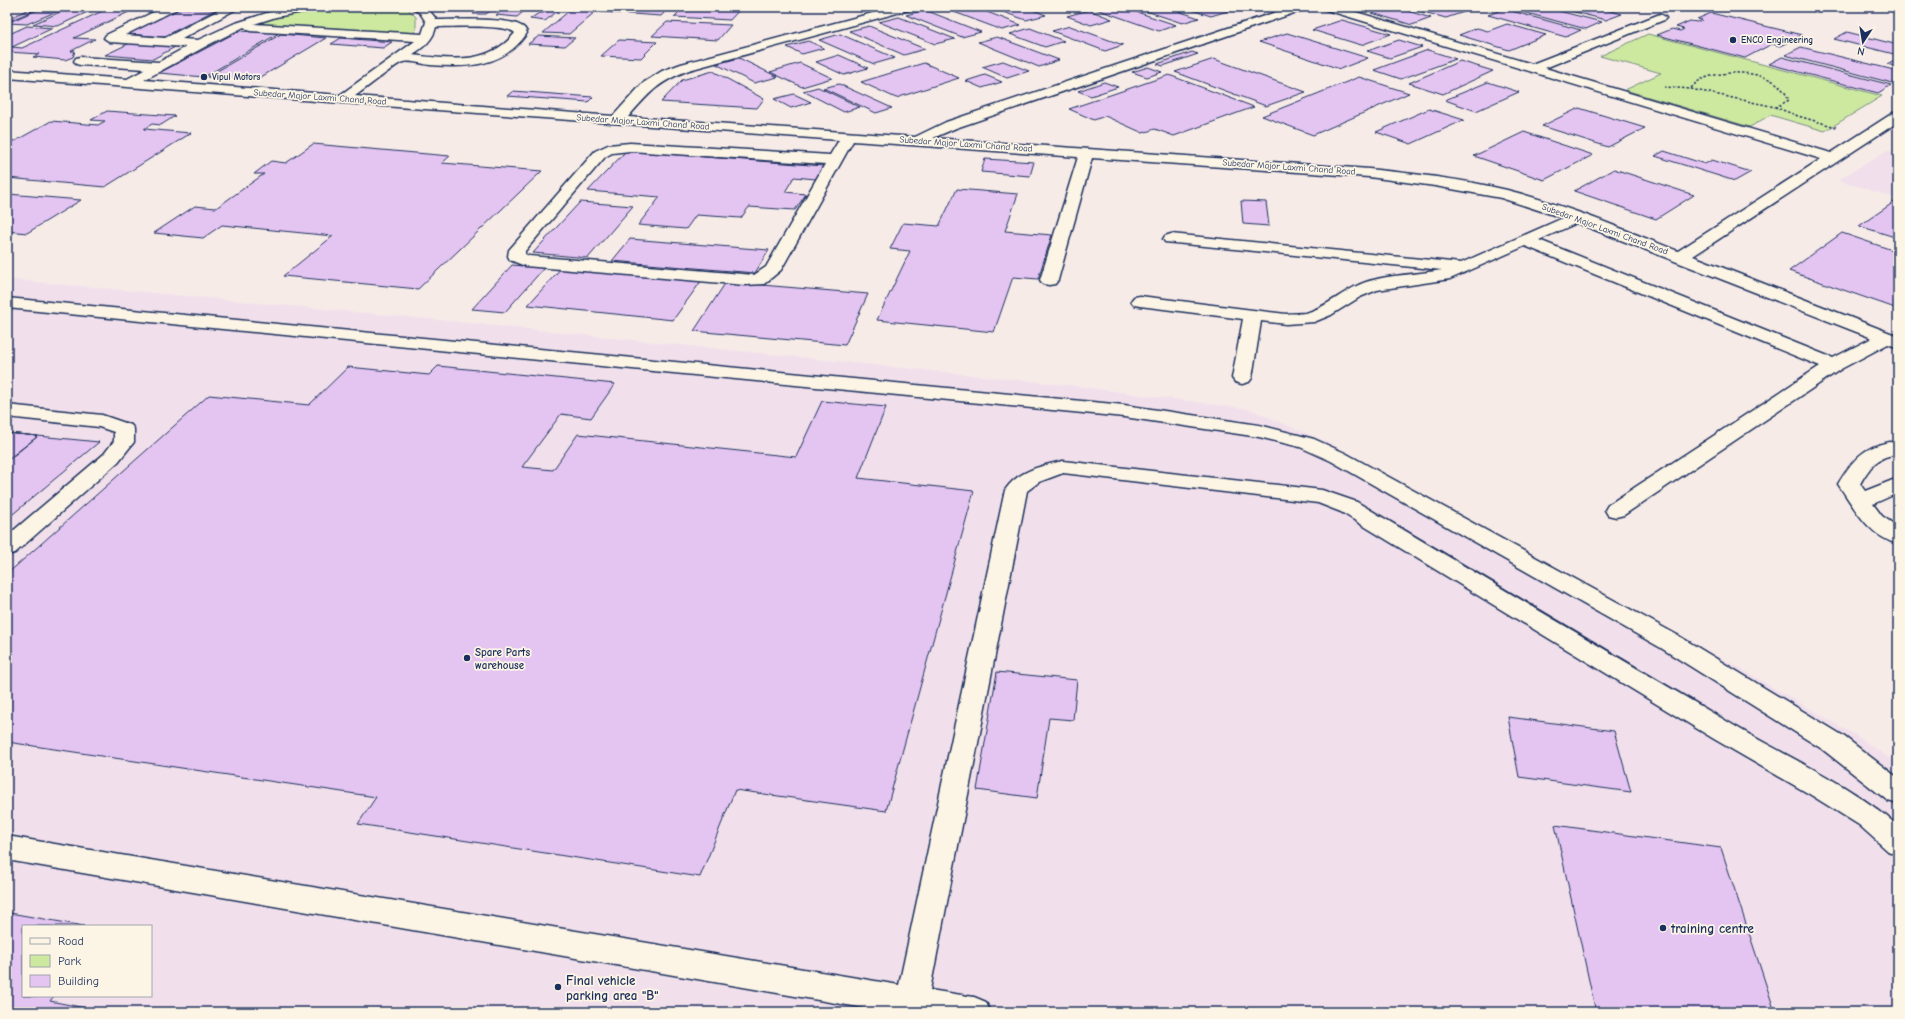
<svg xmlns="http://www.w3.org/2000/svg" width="1905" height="1019" viewBox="0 0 1905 1019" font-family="'Comic Neue',sans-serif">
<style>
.built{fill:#f1e0eb;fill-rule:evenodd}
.green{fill:#cde9a0;stroke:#748c7f}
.building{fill:#e4c5f2;stroke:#1b2f5e}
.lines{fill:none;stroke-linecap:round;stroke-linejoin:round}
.minor-casing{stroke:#1b2f5e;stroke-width:3}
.path{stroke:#1b2f5e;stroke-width:1.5;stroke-dasharray:2.5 2;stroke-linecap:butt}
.minor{fill:#fcf5e5;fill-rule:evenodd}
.poi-dot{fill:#1b2f5e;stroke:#fcf5e5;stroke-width:1.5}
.labels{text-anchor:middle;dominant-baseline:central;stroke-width:3.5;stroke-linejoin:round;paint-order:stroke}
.far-poi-label{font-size:9px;font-weight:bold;fill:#1b2f5e;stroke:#fcf5e5;text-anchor:start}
.far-street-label{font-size:9px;fill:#1b2f5e;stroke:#fcf5e5}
.poi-label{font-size:11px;font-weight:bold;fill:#1b2f5e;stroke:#fcf5e5;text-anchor:start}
.near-poi-label{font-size:13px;font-weight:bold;fill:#1b2f5e;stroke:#fcf5e5;text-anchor:start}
</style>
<rect width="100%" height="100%" fill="#f7ebe8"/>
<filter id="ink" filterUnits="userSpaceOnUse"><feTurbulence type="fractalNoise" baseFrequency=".025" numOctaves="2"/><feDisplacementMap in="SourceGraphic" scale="8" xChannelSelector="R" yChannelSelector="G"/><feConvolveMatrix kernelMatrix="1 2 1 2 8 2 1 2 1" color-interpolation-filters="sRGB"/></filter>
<g filter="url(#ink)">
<!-- built -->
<path class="built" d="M1887,150L1898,153V199L1838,180Z
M7,279L430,319L1068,385L1249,409L1327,442L1593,592L1740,668L1857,736L1898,764V1012H7ZM23,926H151V996H23Z"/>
<!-- green -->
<path class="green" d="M335,7H406L416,17V30L412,34L250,25L276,16Z
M1648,34L1882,96L1825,131L1770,115L1750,127L1625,90L1661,73L1600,56Z"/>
<!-- building -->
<path class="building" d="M34,7H41L7,22V19Z
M44,7H67L27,24L7,23Z
M71,7H98L58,26L33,24Z
M483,7H496L486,14H473Z
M507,7H529L517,17L496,15Z
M558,7H601L597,11L556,8Z
M608,7H670L661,16L602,12Z
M684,7H742L730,20L674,17Z
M952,7H974L1021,25L1002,30L946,9Z
M989,7H1025L1046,15L1026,20Z
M1104,7H1122L1176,25L1159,31L1096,9Z
M1134,7H1166L1199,18L1182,23Z
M1182,7H1221L1231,10L1211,16Z
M1352,7H1394L1431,18L1412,25Z
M1405,7H1448L1464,12L1446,18Z
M1510,7H1543L1602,22L1586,29L1508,8Z
M1555,7H1595L1622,14L1606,20Z
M109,8L133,10L74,38L95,39L71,51H75L73,57L65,60L33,57L40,54L7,52V35L27,26L53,28L12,47L22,48Z
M181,8L215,10L163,37L128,34Z
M548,9L559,10L545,21L530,19L539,13H543Z
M1504,9L1581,30L1566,37L1488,15Z
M570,10L596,11L569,34L543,33Z
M925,10L981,32L962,37L906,15Z
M1089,10L1112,19L1091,25L1067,16Z
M1711,13L1802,35L1780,46L1772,44L1745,58L1657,35L1672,29L1680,31L1684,29L1676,27L1690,21L1697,22L1702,20L1697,19Z
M899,17L955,39L935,44L879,22Z
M1342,20L1391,34L1361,45L1312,30Z
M667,22L731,25L718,40L652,36Z
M1507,24L1546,35L1509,50L1459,35L1477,28L1488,31Z
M869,26L925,49L904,55L849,31Z
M1070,26L1123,45L1105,51L1052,31Z
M1030,28L1064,41L1045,47L1010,34Z
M239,31L279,33L204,77L159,73Z
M1847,32L1898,45V55L1834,39Z
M1287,33L1368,58L1340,69L1259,42Z
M281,34L326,38L256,80L207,77Z
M840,34L895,58L874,64L819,40Z
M539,36L575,38L565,46L528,44Z
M997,37L1059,60L1039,67L978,42Z
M341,38L392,42L383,48L331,44Z
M619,40L657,42L641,58L601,56Z
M1399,40L1422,47L1390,58L1367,51Z
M808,41L824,48L802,54L787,47Z
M130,43L177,46L153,59L105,55Z
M1801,47L1898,71V82L1896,84L1785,55Z
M1428,50L1456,59L1401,79L1374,70Z
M1192,52L1198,54L1163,66L1157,64Z
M839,55L868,68L844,75L816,62Z
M1782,57L1891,85L1878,93L1769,64Z
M739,58L778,77L754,83L716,64Z
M1898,58V67L1887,64Z
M1214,59L1306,92L1266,106L1175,72Z
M1003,61L1029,71L1007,78L982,67Z
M1460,61L1493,71L1443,94L1409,83Z
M800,63L832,78L802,87L770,72Z
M924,63L959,78L896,98L861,82Z
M1148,67L1162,72L1147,77L1132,72Z
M713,71L764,99L757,108L661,102L682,80Z
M985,75L1002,82L982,88L966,81Z
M1169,75L1254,107L1174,136L1155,129L1143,133L1105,116L1094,120L1069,109Z
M1359,77L1409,93L1313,135L1262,116Z
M1104,82L1118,87L1091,96L1078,91Z
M1488,82L1519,92L1476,111L1445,100Z
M839,84L892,108L876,113L823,88Z
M818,87L860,107L844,112L803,91Z
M513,91L593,97L588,102L507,96Z
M794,94L811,102L791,108L774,99Z
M1579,108L1645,128L1608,147L1542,126Z
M1429,109L1464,120L1411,144L1376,132Z
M107,111L175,116L161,125L152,124L144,129L191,133L105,187L7,178V140L15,141L51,121L98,125L105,121L91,120Z
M1524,132L1593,155L1544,180L1474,156Z
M313,144L450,156L442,163L542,171L418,289L283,276L333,236L222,225L203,238L154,233L195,206L216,208L264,174H254L271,161L286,163Z
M626,151L824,166L816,179L794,177L785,192L806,194L795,210L749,207L741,218L696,215L686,229L638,225L660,197L588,191Z
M1664,151L1705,164L1712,160L1751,172L1735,181L1655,156Z
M985,159L1034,162L1030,176L981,172Z
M1614,169L1694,195L1656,219L1574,191Z
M957,189L1018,194L1005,231L1052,235L1038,279L1013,277L994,332L877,320L910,251L890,249L903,223L939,226Z
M7,194H8L81,200L27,233L7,231Z
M1897,200L1898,201V238L1859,226Z
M1241,201L1266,202L1269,226L1243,224Z
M580,202L633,206L588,258L533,253Z
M1842,233L1898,252V309L1789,271Z
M630,239L769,250L755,273L612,261Z
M512,265L544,268L505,312L472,309Z
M563,266L702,280L673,320L528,305Z
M726,282L868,294L845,345L694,331Z
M438,366L615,384L591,418L561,414L522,467L553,470L578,434L796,457L822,401L886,407L858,478L974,491L886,811L735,790L700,877L358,824L376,797L7,742V574L209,395L309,405L348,367L429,375Z
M7,433L38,436L7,461Z
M7,433L38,436L7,460Z
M7,433L38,436L99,442L7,519Z
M997,672L1077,680L1073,720L1049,718L1037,798L977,790Z
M1508,717L1614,731L1631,792L1519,777Z
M1555,825L1721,848L1775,1012H1623L1595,1008Z
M10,913L84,926H23V996H54L50,1001L106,1012H7V917Z"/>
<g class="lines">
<defs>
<path id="minor" d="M164,7H179L177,9L125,35L165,38L225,7H240L182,39L198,40L233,24L276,10L292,7H321L319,9L276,17L254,24L422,34L426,22L420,13L410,7L428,9L437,20C456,20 506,17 521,26C524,27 526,30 527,33C504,67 468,68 430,65C423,64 410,60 403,62C397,63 363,91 355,96L613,116L643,83L662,71L681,64L895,7H914L912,9L689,70C658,82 650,92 628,117L915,137L946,122L1291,7H1308L1306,9L956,128L933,138L1369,169C1415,174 1462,179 1507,190C1566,205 1622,229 1678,251L1821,159L1323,9L1321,7H1339L1532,64L1660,14L1664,16L1666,18L1664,20L1545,68L1831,153L1893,113L1898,112V122L1693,256L1898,336V348L1888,344L1841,369L1624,515L1616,517L1608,515L1605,510L1608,505L1820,366L1525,246L1450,279L1377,290L1360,297L1331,315L1314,322L1286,324L1261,321L1252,378L1249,382L1242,384L1235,382L1232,378L1243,319L1140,306L1134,305L1131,301L1134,297L1140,296L1286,314C1292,313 1299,314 1305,313C1325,309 1345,289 1366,282C1390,274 1417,275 1442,270L1165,242L1163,239L1165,236L1171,234L1461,263L1563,218L1501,198L1435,186L1369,177L1092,158L1058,280L1055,284L1049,285L1043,284L1040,280L1078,157L853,141L781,270L764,284L745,285L525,266L510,260L508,256L509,250L595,151L608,145L630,143L830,155L839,140L7,78V70L127,79L146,69L80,65L76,64L74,61L76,58L80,57L159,62L186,47L110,42L104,38L106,35ZM244,27L250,31L415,41L340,95L144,80L210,44ZM436,27C450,27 507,24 515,33C488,66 450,59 412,55C422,48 433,41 436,27ZM630,151L825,164L766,267L754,275L529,256L525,254V251L605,157L612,153ZM1577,223L1872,338L1833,358L1539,240Z
M7,298L1124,405L1259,425L1314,439L1345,453L1679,636L1842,735L1898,778V804L1888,801L1822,749L1661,648L1331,461L1300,447L1259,437L1124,417L7,308Z
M7,405L102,415L131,425L134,429V442L118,462L15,553L7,555V536L104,454L114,441V432L99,427L7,417Z
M1890,442L1898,443V455C1879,454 1868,469 1860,484L1865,491L1898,478V493L1873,504L1882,516L1898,527V544C1868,536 1854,507 1838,484C1852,461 1862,447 1890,442Z
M1063,461L1322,490L1357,502C1480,576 1604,649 1728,722C1784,756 1848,782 1898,826V855L1888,851L1859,825L1811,795L1714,739L1341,512L1318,503L1063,473L1039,482L1027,491L930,990L974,997L986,1002L990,1012H888L7,860V836L899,985L1005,490C1019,470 1041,466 1063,461Z"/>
</defs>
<!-- minor casing -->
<use href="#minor" class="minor-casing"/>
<!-- path -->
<path class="path" d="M1664,87L1691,89L1775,107L1798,116L1836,127
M1691,88C1694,85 1697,82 1700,80C1721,70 1757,70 1776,83C1781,87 1785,92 1788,98L1789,100L1776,107"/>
<!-- minor -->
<use href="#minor" class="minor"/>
</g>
</g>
<!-- markers -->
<g class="poi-dot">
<circle cx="1733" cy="40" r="4"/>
<circle cx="204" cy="77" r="4"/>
<circle cx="467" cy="658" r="4"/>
<circle cx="1663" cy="928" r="4"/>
<circle cx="558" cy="987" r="4"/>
</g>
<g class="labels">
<!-- far-poi labels -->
<g class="far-poi-label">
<text x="1741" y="40">ENCO Engineering</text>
<text x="212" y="77">Vipul Motors</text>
</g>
<!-- far-street labels -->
<g class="far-street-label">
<text transform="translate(320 97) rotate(4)">Subedar Major Laxmi Chand Road</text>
<text transform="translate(643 122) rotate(4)">Subedar Major Laxmi Chand Road</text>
<text transform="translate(966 144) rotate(4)">Subedar Major Laxmi Chand Road</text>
<text transform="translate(1289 167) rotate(4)">Subedar Major Laxmi Chand Road</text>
<text transform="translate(1605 229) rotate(20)">Subedar Major Laxmi Chand Road</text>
</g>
<!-- poi labels -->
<g class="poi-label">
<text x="475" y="652">Spare Parts<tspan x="475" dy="13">warehouse</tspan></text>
</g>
<!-- near-poi labels -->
<g class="near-poi-label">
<text x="1671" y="928">training centre</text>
<text x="566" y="980">Final vehicle<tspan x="566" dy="15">parking area "B"</tspan></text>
</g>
</g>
<!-- margin -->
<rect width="1905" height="1019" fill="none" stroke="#fcf5e5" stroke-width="24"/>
<rect x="12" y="12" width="1881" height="995" fill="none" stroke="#1b2f5e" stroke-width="1.5" filter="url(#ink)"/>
<!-- legend -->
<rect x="22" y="925" width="130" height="72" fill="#fcf5e5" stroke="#a2a6af"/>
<rect x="30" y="938" width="20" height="6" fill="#fcf5e5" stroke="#a2a6af"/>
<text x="58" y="945" font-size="12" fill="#1b2f5e">Road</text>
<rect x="30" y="955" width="20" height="12" fill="#cde9a0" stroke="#a2a6af"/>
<text x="58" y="965" font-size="12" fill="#1b2f5e">Park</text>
<rect x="30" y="975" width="20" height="12" fill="#e4c5f2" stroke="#a2a6af"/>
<text x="58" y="985" font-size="12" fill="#1b2f5e">Building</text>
<!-- north arrow -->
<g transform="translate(1863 42) rotate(192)" stroke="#fcf5e5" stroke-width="3" paint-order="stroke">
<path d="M0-3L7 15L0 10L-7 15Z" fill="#1b2f5e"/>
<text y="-6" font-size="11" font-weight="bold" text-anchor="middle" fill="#1b2f5e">N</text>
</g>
</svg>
